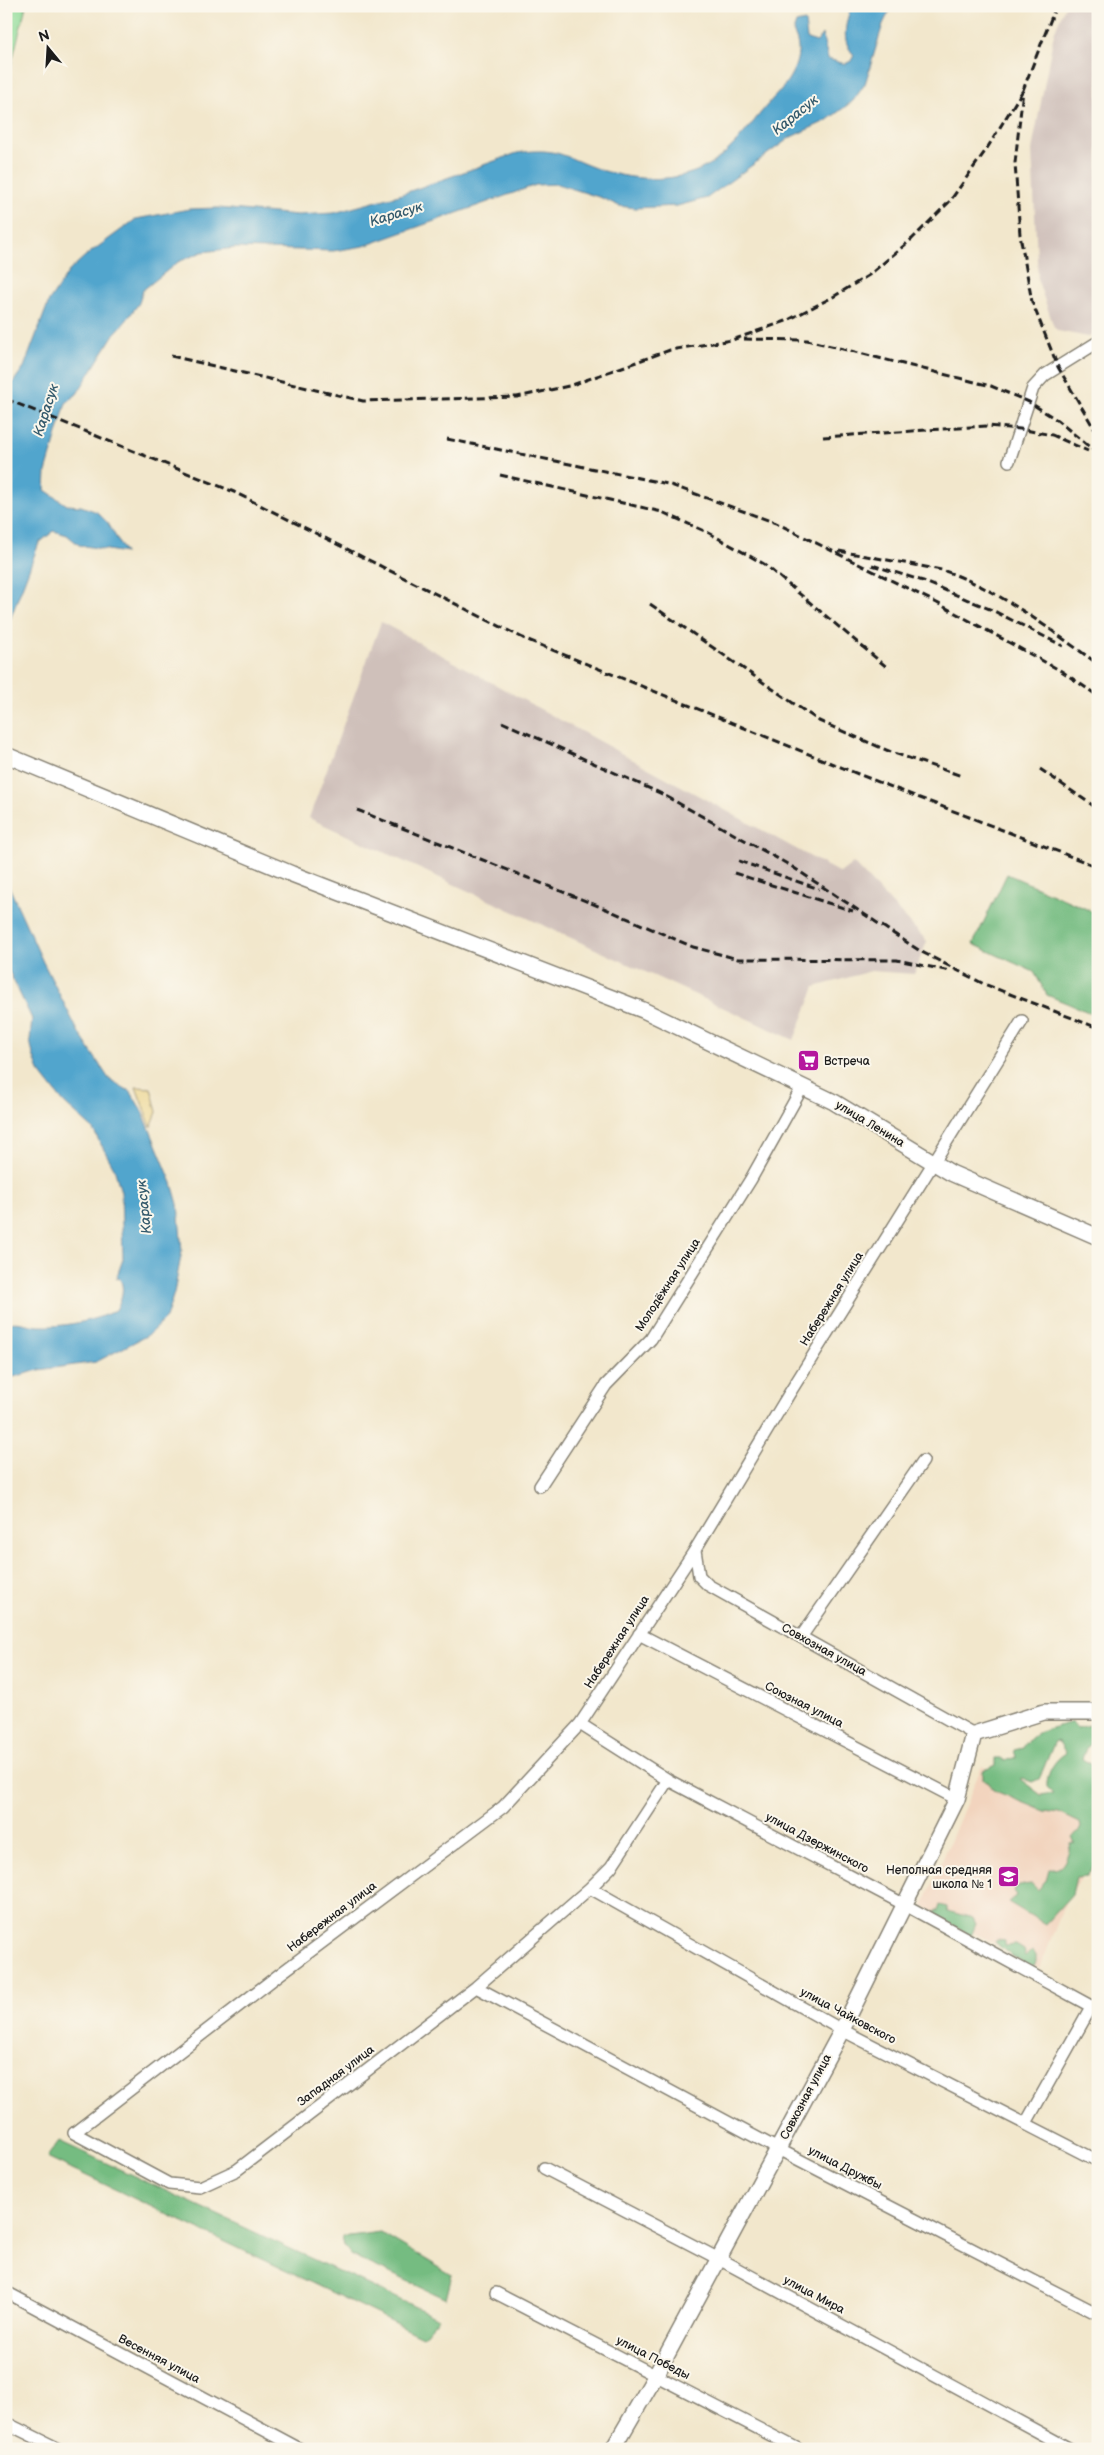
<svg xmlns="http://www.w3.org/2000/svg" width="1104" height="2455" viewBox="0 0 1104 2455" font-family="'Balsamiq Sans',sans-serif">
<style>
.built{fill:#f2d4be}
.industrial{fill:#cfc0ba}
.green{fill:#90dc99;stroke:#567c5a}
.forest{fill:#74bc81;stroke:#486c4e;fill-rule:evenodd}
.sand{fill:#eeda9e;stroke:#857b5d}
.water{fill:#51a5cd;stroke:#366074}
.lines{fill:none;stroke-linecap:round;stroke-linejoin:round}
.street-casing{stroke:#878274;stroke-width:14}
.secondary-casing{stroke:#878274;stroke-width:18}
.street{stroke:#fff;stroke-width:11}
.secondary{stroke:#fff;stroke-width:15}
.rail{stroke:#1c1c1c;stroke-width:3;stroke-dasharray:8 4;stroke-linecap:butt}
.labels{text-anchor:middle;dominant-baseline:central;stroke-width:4;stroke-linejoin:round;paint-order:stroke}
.poi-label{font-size:12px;fill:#1c1c1c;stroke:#fbf7ec;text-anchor:start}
.street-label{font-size:12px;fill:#1c1c1c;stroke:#fbf7ec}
.water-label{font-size:14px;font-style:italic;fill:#345a6c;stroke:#fbf7ec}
</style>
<rect width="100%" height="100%" fill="#fbf7ec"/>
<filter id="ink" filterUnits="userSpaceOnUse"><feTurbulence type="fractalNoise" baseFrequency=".02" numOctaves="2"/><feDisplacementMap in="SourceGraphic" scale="10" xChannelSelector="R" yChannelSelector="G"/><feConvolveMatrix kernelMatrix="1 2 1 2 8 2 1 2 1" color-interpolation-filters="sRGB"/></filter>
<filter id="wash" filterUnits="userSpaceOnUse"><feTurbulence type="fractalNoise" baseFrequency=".0096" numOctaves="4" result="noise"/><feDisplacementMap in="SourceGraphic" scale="20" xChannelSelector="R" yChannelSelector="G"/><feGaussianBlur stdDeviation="1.12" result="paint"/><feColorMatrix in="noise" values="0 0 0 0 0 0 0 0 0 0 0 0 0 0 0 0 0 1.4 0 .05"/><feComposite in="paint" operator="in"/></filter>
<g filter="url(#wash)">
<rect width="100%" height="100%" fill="#f2e7cc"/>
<!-- built -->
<path class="built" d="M982,1766L1098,1819V1850L1065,1903L1040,1968L923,1906Z"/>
<!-- industrial -->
<path class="industrial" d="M1065,6H1098V330L1088,337L1058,331L1054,327L1038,281L1032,150L1054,33Z
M381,622L840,873L853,863L927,941L914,974L871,971L815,987L794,1040L309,818Z"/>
<!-- green -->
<path class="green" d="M6,6H26L6,85Z"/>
<!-- forest -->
<path class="forest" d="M1007,874L1098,914V1016L1047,995L1034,972L973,944Z
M1072,1722L1077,1728L1090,1725L1093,1732L1098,1730V1739L1086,1748L1082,1759L1098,1768V1859L1087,1876L1076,1877L1072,1894L1045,1924L1008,1902L1017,1895L1014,1891L1019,1885L1032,1884L1038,1890L1046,1880L1049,1869C1065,1871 1066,1857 1071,1844L1075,1843L1072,1838L1081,1828L1080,1823L1059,1813L1044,1811L993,1790L989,1783L983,1779V1771L995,1765V1758H1001L1005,1761L1016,1757L1014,1750L1023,1748C1033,1730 1054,1728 1072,1722ZM1055,1741L1059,1742L1066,1753C1055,1759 1046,1773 1047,1787L1053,1793L1041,1795L1020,1779L1022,1778L1032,1782L1039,1779Z
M940,1905L947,1907V1911L973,1918L976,1924L971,1936L935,1915V1911H938Z
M996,1940L1005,1941V1946L1016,1945L1024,1950L1026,1957L1032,1951L1036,1955V1962L1033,1967C1017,1961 1007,1953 995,1942Z
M59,2141L439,2318L423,2336L47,2157Z
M380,2232L452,2275L446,2299L351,2255L344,2246L342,2237Z"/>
<!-- sand -->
<path class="sand" d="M136,1087L151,1088L157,1112L151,1127Z"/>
<!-- water -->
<path class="water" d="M851,6H892L883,24L865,84L853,101L826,121L791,137L707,198L677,206L635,208L619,206L602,198L557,184L536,185L364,246L333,251L235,248L202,252L178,262L143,290L139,303L126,321L114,334L77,394L66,403L46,472L45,490L67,505L81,506L97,512L108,523L125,553L79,545L67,535L54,531L39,543L6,630V392L24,367L49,301L69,271L84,257L136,219L189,209L218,208L298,215L334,213L399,195L517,153C559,146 565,158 601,170C636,181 680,184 712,163C736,148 757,115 777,94C792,78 806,53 793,32L796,23L805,21L807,39L817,42L822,34L828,59L845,64L851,61L854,55C840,40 846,24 851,6Z
M6,880L43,962L79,1033L109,1079L131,1092L143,1113L172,1183L178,1204L182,1251L174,1293L166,1318L148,1335L96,1362L39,1370L6,1379V1324C17,1319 29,1326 40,1326C64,1327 95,1321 116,1310C121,1300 126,1288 119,1278L116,1279L123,1259L121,1192L114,1168L92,1128L64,1103L39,1071L33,1055L30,1040L32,1019L6,965Z"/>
</g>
<g filter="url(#ink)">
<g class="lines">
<defs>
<path id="street" d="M1009,461L1033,388L1045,375L1098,342
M540,1486L606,1385L651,1339L751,1179L803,1086
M695,1550L699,1576L708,1585L974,1734
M639,1634L957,1799
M801,1637L923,1461
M580,1724L668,1780L905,1905L1098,2010
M668,1780L611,1867L590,1888L476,1987L237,2170L200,2187L169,2184L74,2133L280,1974L503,1807L580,1724L695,1550L789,1394L1022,1021
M590,1888L842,2030L1098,2161
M476,1987L778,2149L1098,2314
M1026,2123L1091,2007
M544,2168L719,2259L1070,2449
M6,2292L300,2449
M496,2293L798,2449
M6,2423L59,2449"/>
<path id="secondary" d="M6,755L292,874L643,1010L834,1102L951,1173L1098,1237
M613,2449L656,2375L842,2030L957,1799L974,1734L1044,1712H1098"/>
</defs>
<!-- street casing -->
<use href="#street" class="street-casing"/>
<!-- secondary casing -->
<use href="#secondary" class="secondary-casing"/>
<!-- street -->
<use href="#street" class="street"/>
<!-- secondary -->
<use href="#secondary" class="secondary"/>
<!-- rail -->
<path class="rail" d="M1056,6L1023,90L1015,163L1020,235L1032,302L1058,367L1098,435
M744,339L807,340L991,386L1029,402L1057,420L1098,454
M171,356L363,401L517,397L569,386L670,350L732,340L786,321L833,297L869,275L912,239L950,201L986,150L1023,90
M6,399L234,492L523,638L858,774L1098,867
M823,437L987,426L1020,429L1052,435L1088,451
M447,439L668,484L776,523L937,603L1063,672L1098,696
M500,475L662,512L709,533L764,564L889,669
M839,551L942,570C999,589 1049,629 1098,664
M872,565L923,581L992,610L1063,646
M650,604L819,721L891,752L962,776
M502,722L662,794L791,866L920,951L984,984L1098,1028
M1040,769L1098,809
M357,810L606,909L693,947L738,959L897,960L950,971
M739,861L819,889
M734,873L853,911"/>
</g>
</g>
<!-- icons -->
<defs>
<symbol id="supermarket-square" viewBox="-11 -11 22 22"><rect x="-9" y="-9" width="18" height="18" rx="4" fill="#b5179e" stroke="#fbf7ec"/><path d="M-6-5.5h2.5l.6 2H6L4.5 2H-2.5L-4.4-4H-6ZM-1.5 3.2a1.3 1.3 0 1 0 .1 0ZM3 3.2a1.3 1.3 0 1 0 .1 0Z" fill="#fff"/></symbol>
<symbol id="school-square" viewBox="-11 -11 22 22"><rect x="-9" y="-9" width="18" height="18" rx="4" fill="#b5179e" stroke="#fbf7ec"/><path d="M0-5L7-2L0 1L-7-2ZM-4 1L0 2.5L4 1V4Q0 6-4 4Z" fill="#fff"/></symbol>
</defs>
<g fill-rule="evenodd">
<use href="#supermarket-square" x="796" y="1048" width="25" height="25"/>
<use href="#school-square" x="996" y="1864" width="25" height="25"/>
</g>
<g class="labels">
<!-- poi labels -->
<g class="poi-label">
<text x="824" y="1061">Встреча</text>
<text x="992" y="1870" text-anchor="end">Неполная средняя<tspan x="992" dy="14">школа № 1</tspan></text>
</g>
<!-- street labels -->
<g class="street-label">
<text transform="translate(870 1124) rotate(31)">улица Ленина</text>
<text transform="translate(668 1285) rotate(-57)">Молодёжная улица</text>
<text transform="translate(832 1299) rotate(-58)">Набережная улица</text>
<text transform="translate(617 1642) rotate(-57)">Набережная улица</text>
<text transform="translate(824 1650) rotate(29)">Совхозная улица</text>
<text transform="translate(804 1705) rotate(27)">Союзная улица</text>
<text transform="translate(817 1843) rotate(28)">улица Дзержинского</text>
<text transform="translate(332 1917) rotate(-37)">Набережная улица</text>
<text transform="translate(848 2016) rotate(28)">улица Чайковского</text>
<text transform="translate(336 2076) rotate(-37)">Западная улица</text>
<text transform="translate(806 2097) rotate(-62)">Совхозная улица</text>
<text transform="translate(845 2168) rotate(27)">улица Дружбы</text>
<text transform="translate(814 2295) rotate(28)">улица Мира</text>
<text transform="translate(653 2358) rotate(27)">улица Победы</text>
<text transform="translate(159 2359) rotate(28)">Весенняя улица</text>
</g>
<!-- water labels -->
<g class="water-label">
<text transform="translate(795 115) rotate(-39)">Карасук</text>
<text transform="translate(396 214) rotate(-17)">Карасук</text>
<text transform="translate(46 410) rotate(-72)">Карасук</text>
<text transform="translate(144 1207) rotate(-96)">Карасук</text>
</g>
</g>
<!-- margin -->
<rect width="1104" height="2455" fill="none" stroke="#fbf7ec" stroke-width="25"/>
<!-- north arrow -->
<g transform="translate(48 48) rotate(342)" stroke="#fbf7ec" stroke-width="4" paint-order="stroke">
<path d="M0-4L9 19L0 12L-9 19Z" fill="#1c1c1c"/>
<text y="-8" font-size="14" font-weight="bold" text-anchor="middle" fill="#1c1c1c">N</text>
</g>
</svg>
